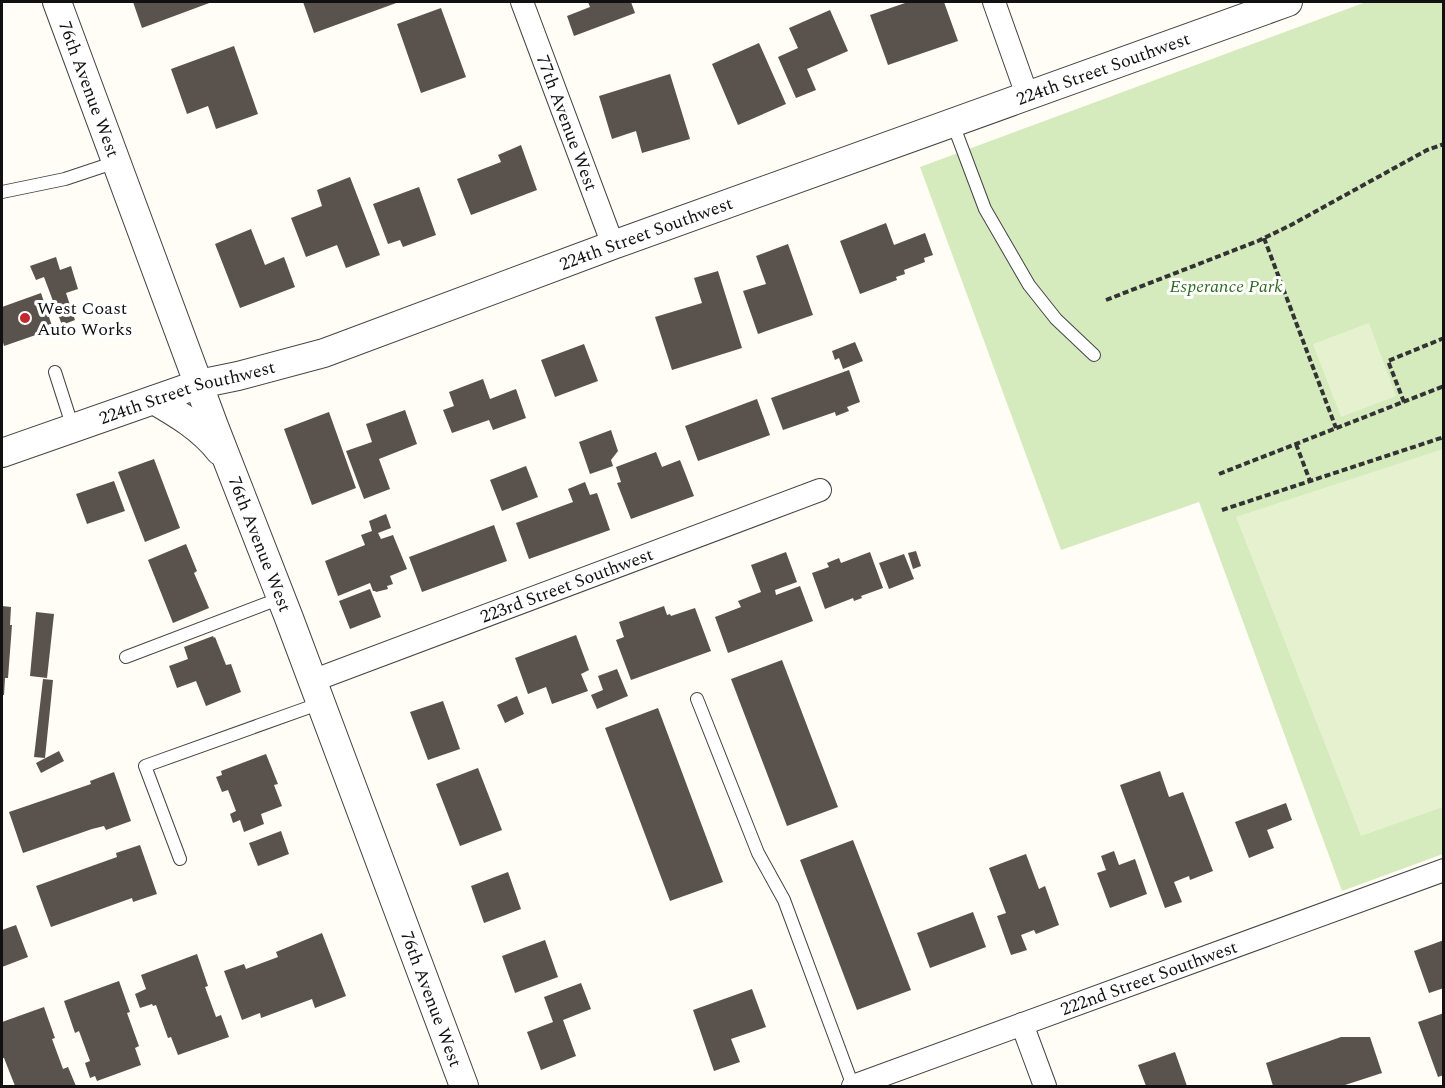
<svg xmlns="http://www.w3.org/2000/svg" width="1445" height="1088" viewBox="0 0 1445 1088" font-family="Spectral,serif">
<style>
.green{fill:#d5ebbd}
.pitch{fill:#e6f2cf}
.building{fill:#5a524d}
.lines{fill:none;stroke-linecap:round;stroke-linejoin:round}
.service-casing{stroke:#444;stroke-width:14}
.minor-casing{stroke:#444;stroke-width:24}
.tertiary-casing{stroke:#444;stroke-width:30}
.path{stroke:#333;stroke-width:4;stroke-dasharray:6 3;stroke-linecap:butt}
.service{stroke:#fff;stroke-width:12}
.minor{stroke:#fff;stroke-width:22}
.tertiary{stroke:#fff;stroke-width:28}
.poi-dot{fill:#c4262e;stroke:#fff;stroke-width:2}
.labels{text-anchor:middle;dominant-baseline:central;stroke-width:6;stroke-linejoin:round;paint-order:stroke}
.street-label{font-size:18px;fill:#111;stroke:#fff}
.park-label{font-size:18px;font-style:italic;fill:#2f6b1f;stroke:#fff}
.poi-label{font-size:18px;fill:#111;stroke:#fff;text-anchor:start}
</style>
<rect width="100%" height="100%" fill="#fffdf5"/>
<!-- green -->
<path class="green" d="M1366,2H1443V854L1342,891L1199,502L1061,550L920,167Z"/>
<!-- pitch -->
<path class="pitch" d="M1369,323L1396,396L1341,417L1313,344Z
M1443,449V807L1361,836L1236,517Z"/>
<!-- building -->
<path class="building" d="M133,2H212L142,28Z
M303,2H399L314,33Z
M588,2H631L635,13L574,36L567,16L590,7Z
M908,2H944L958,41L888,65L870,15Z
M441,8L466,77L421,93L397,24Z
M830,10L848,51L807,69L816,90L796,98L778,57L798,48L789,28Z
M759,43L786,104L738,125L712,64Z
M234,46L258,114L216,129L208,106L187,114L171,69Z
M670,74L690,139L642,153L636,131L612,139L599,96Z
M521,145L537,190L471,215L457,179L501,162L498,155Z
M350,177L380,255L346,268L337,245L306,257L291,218L322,206L317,190Z
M419,187L436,235L403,247L400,240L388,244L373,204Z
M886,223L894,245L925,233L933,255L924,258L925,262L904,270L905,274L896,277L897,280L860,294L840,241Z
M251,229L265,265L284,257L295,287L240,308L215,244Z
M788,244L813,315L758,334L743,291L766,284L756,256Z
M56,257L60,270L71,266L78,289L66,293L75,320L62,325L44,277L36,280L30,266Z
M718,271L742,348L672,370L655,317L702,303L694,278Z
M41,293L53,329L4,346L2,339V307Z
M855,342L863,361L843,369L839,358L835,360L832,351Z
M584,344L598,381L555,397L541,360Z
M849,370L860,402L847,407L849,411L836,416L835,412L783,430L771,398Z
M483,379L490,399L516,389L526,418L493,430L489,420L452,433L443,410L454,406L449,392Z
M757,399L770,435L698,461L685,426Z
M405,410L417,444L379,459L390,489L364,499L346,451L372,442L366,424Z
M329,412L356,488L312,505L284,429Z
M611,430L618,451L611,460L613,466L590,474L579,442Z
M656,452L662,467L680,460L694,496L631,519L617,483L621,482L616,467Z
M154,459L180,528L145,542L118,472Z
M526,466L538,497L502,511L490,480Z
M114,481L125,511L87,524L76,494Z
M585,482L590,495L597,493L610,530L529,559L516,523L573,502L568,489Z
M386,514L391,528L378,533L381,539L393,535L407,569L390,576L393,584L387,586L388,589L376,592L375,591H373L370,583L338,596L325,561L365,545L361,535L372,531L369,521Z
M494,525L507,561L422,592L409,557Z
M186,544L197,571L194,573L209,608L173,623L148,560Z
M916,551L921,566L913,569L908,553Z
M786,552L797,582L775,590L776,595L800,586L813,621L728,653L715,617L741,607L738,601L761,592L751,565Z
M870,552L883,588L861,596L862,598L854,601L853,598L825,609L812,573L829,567L827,563L839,558L841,563Z
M904,554L914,579L889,589L879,563Z
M370,589L381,617L350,629L339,601Z
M2,606L11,607L10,625H12L8,678H5L4,695H2Z
M664,606L667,615L670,614L671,616L695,608L711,651L631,680L616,640L624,637L619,622Z
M36,612L54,614L47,678L30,676Z
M576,635L589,670L581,674L588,691L552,704L546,687L528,694L515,658Z
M213,636L214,638L215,637L226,665L231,664L241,692L206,706L196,681L177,688L169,666L188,659L184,647Z
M782,660L838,807L787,826L731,679Z
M617,669L628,696L597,709L591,695L603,690L598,676Z
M43,679L53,680L45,758L34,757Z
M517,696L524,714L505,723L497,705Z
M443,701L460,749L428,760L410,712Z
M658,708L723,882L670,901L605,728Z
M59,751L64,761L41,773L36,763Z
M266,754L278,784L274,785L282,806L261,814L264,824L244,832L240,820L233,823L230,814L236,811L228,790L222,792L216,777L222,775L221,771Z
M478,768L502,830L460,846L436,784Z
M1160,771L1169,797L1183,792L1213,871L1190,880L1189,876L1174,882L1182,902L1165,908L1120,785Z
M114,772L131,821L106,830L104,826L92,829L23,853L9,812L91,784L90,781Z
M1286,803L1292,820L1267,830L1274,848L1249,858L1235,822Z
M281,831L289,854L258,866L249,843Z
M853,840L911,990L857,1010L800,860Z
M140,845L157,894L133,902L132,898L51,927L36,886L117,857L116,853Z
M1114,851L1119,865L1135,859L1147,894L1110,908L1097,873L1106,870L1101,856Z
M1026,854L1039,889L1045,886L1059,925L1036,934L1034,930L1021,935L1027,950L1011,955L997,916L1006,913L989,868Z
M508,872L521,909L484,923L471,886Z
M973,912L986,947L930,968L917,933Z
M16,925L28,957L2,967V930Z
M322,933L346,996L315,1008L312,999L261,1018L260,1013L242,1020L224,971L244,964L246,969L278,957L276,952Z
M545,940L558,977L515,993L502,956Z
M1444,940V988L1429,993L1414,951Z
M197,954L208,986L205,987L216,1017L221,1015L229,1037L178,1055L171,1037L168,1038L156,1005L153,1006L152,1004L140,1008L135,994L146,989L141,975Z
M119,981L130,1012L127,1013L139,1046L135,1048L141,1065L97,1081L95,1076L90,1078L85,1063L90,1061L79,1031L75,1033L64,1001Z
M581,983L591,1009L563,1020L576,1056L541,1070L527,1032L553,1022L544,997Z
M752,989L766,1027L731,1039L740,1062L714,1071L693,1010Z
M44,1007L55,1038L52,1039L63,1069L68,1067L76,1086H15L4,1058H2V1022Z
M1444,1013V1075L1438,1077L1418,1022Z
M1341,1037H1370L1382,1073L1342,1086H1312V1085L1273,1086L1266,1063Z
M1175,1052L1187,1086H1146L1138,1065Z"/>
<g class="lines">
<defs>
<path id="service" d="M953,124L985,209L1029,285L1056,319L1094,355
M2,192L65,179L116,162
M55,372L73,428
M126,657L281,598
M697,699L758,853L784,900L853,1086
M180,859L145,766L321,703"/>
<g id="minor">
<path id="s1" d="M522,2L613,245"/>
<path d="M994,2L1027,95"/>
<path id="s2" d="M312,681L820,490"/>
<path d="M1022,1024L1045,1086"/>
<path id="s3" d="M853,1086L1444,870"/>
</g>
<g id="tertiary">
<path id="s4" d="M57,2L214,426L289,618L464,1086"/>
<path d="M154,400C178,414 202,428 220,451"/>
<path id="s5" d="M2,453L199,384L238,376L324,353L613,245L1288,2"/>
</g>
</defs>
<!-- service casing -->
<use href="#service" class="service-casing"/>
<!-- minor casing -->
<use href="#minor" class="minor-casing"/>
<!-- tertiary casing -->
<use href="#tertiary" class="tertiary-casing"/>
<!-- path -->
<path class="path" d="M1264,238L1336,428
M1106,300L1258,241L1291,225L1427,150L1444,144
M1404,402L1388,361L1444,338
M1296,444L1310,481
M1219,474L1444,386
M1222,510L1444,437"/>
<!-- service -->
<use href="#service" class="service"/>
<!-- minor -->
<use href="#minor" class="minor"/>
<!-- tertiary -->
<use href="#tertiary" class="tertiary"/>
</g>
<!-- markers -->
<circle class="poi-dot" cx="25" cy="318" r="6"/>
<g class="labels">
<!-- street labels -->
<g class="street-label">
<text stroke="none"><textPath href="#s5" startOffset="1167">224th Street Southwest</textPath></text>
<text stroke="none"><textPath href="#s4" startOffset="93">76th Avenue West</textPath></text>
<text stroke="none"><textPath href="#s1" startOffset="129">77th Avenue West</textPath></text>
<text stroke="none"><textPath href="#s5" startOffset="681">224th Street Southwest</textPath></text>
<text stroke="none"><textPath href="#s5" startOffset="195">224th Street Southwest</textPath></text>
<text stroke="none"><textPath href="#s4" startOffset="579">76th Avenue West</textPath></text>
<text stroke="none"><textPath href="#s2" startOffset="272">223rd Street Southwest</textPath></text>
<text stroke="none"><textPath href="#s3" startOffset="315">222nd Street Southwest</textPath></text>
<text stroke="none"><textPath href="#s4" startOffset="1065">76th Avenue West</textPath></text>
</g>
<!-- park labels -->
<g class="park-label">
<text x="1226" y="286">Esperance Park</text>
</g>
<!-- poi labels -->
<g class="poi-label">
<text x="37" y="308">West Coast<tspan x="37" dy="21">Auto Works</tspan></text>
</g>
</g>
<!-- border -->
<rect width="1445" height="1088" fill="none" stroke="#111111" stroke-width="6"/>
</svg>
